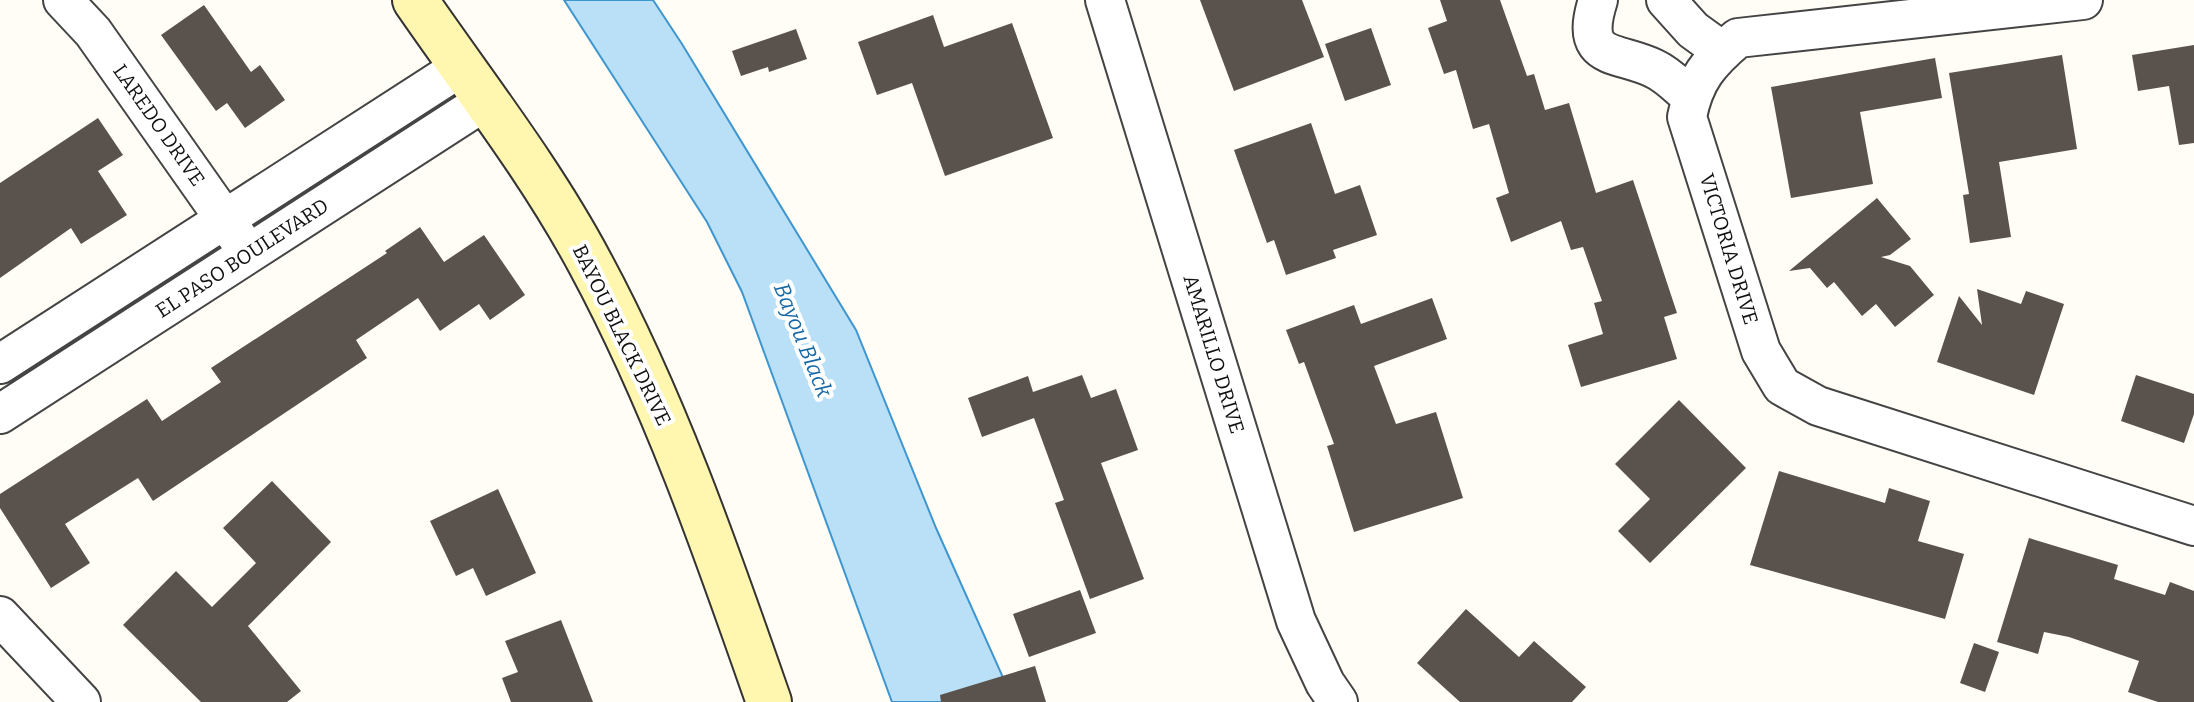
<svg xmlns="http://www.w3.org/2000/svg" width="2194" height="702" viewBox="0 0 2194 702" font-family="Bitter,serif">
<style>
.water{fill:#b9e0f7;stroke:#3f96cf;stroke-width:2}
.building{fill:#5a524d}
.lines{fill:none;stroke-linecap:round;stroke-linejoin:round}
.street-casing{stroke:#444;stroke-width:42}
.secondary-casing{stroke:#333;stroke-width:48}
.street{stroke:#fff;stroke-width:38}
.secondary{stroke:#fff6b0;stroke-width:44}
.labels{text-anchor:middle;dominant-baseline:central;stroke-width:8;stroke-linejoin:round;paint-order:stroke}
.street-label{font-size:20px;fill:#111;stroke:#fff}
.water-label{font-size:22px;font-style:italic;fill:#1768a6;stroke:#fff}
</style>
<rect width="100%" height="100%" fill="#fffdf5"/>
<!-- water -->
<path class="water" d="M564,0H653L682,44L856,330L936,528L1014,702H892L742,292L707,222Z"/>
<!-- building -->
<path class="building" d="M1200,0H1302L1324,57L1234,91Z
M1440,0H1500L1527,76L1534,74L1545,110L1569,103L1596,193L1633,180L1677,313L1664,317L1677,359L1581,387L1568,345L1603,334L1594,303L1602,301L1583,247L1571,250L1561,221L1511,242L1496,198L1509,193L1489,124L1473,129L1456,70L1444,74L1428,28L1447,21Z
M204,5L251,72L260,65L285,100L245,128L227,103L216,111L161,35Z
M933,15L944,47L1012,23L1053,138L945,176L912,83L877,95L858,42Z
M1371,28L1391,85L1345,101L1325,44Z
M796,29L807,59L769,72L768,67L741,76L732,51Z
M2194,45V143L2179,145L2169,86L2138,91L2132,55Z
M2062,55L2077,149L1999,162L2011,237L1970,243L1963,195L1969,194L1949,73Z
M1935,58L1942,98L1860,112L1873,184L1791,198L1771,87Z
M98,118L123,155L98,171L127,215L81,244L71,228L0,278V183Z
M1311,123L1335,194L1360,185L1377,235L1333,250L1336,258L1286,275L1274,240L1267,243L1234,150Z
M1877,198L1911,239L1890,255L1881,257L1910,266L1934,295L1895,327L1876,304L1862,316L1834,282L1827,288L1810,268L1789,271Z
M420,227L444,262L484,235L525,295L490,320L479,304L440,331L418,298L356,340L367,358L153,501L138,478L65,524L90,563L51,588L0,508V494L147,399L162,421L221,382L211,368L387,253L385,251Z
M1977,289L2021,304L2026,291L2064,304L2034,395L1937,362L1959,296L1982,325Z
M1432,298L1447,339L1374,366L1396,424L1436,412L1463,498L1354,532L1327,446L1334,444L1304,362L1299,364L1286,330L1354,305L1361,324Z
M1082,375L1091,398L1116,389L1138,450L1101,463L1144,579L1090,599L1055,503L1064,500L1034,418L982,437L968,398L1028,376L1033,392Z
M2136,375L2194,394V414L2184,443L2121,421Z
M1679,400L1746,468L1650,563L1618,531L1650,499L1615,464Z
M1779,471L1885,503L1889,488L1930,501L1918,541L1964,554L1945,619L1750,565Z
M272,481L331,542L248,626L301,691L287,702H201L123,625L176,571L212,607L256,563L223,528Z
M498,489L536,573L486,596L473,568L456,576L430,521Z
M2029,538L2118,565L2114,579L2165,595L2170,582L2194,591V702H2158L2128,692L2139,661L2069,637L2044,632L2038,654L1997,642Z
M1080,590L1096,633L1029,657L1013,614Z
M1466,609L1519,657L1534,641L1586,687L1572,702H1460L1417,663Z
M561,620L593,702H511L502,678L518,672L505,641Z
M1974,643L1999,652L1985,692L1960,683Z
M1035,666L1046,702H941L940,695Z"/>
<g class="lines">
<defs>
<path id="street" d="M63,0L93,32L238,238
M1105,0L1296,621L1325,683L1338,702
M1598,0C1578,63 1617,50 1655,69C1668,75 1680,88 1691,97
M1666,0L1693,30L1722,51
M2083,0L1738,38C1709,62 1694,80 1687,117L1761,351L1782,386L1818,406L2194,526
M0,364L461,67
M0,414L485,101
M0,616L81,702"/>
<path id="secondary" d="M415,0C475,87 541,171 590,263C665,402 717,553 769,702"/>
</defs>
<!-- street casing -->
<use href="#street" class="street-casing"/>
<!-- secondary casing -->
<use href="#secondary" class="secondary-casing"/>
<!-- street -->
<use href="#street" class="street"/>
<!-- secondary -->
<use href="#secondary" class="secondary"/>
</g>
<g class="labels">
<!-- street labels -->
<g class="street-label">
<text transform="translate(159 125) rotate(55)">LAREDO DRIVE</text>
<text transform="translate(1729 249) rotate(73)">VICTORIA DRIVE</text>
<text transform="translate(242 258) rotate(-33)">EL PASO BOULEVARD</text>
<text transform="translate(622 335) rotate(64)">BAYOU BLACK DRIVE</text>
<text transform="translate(1214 354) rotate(73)">AMARILLO DRIVE</text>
</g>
<!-- water labels -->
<g class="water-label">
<text transform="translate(803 340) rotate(68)">Bayou Black</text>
</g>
</g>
</svg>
